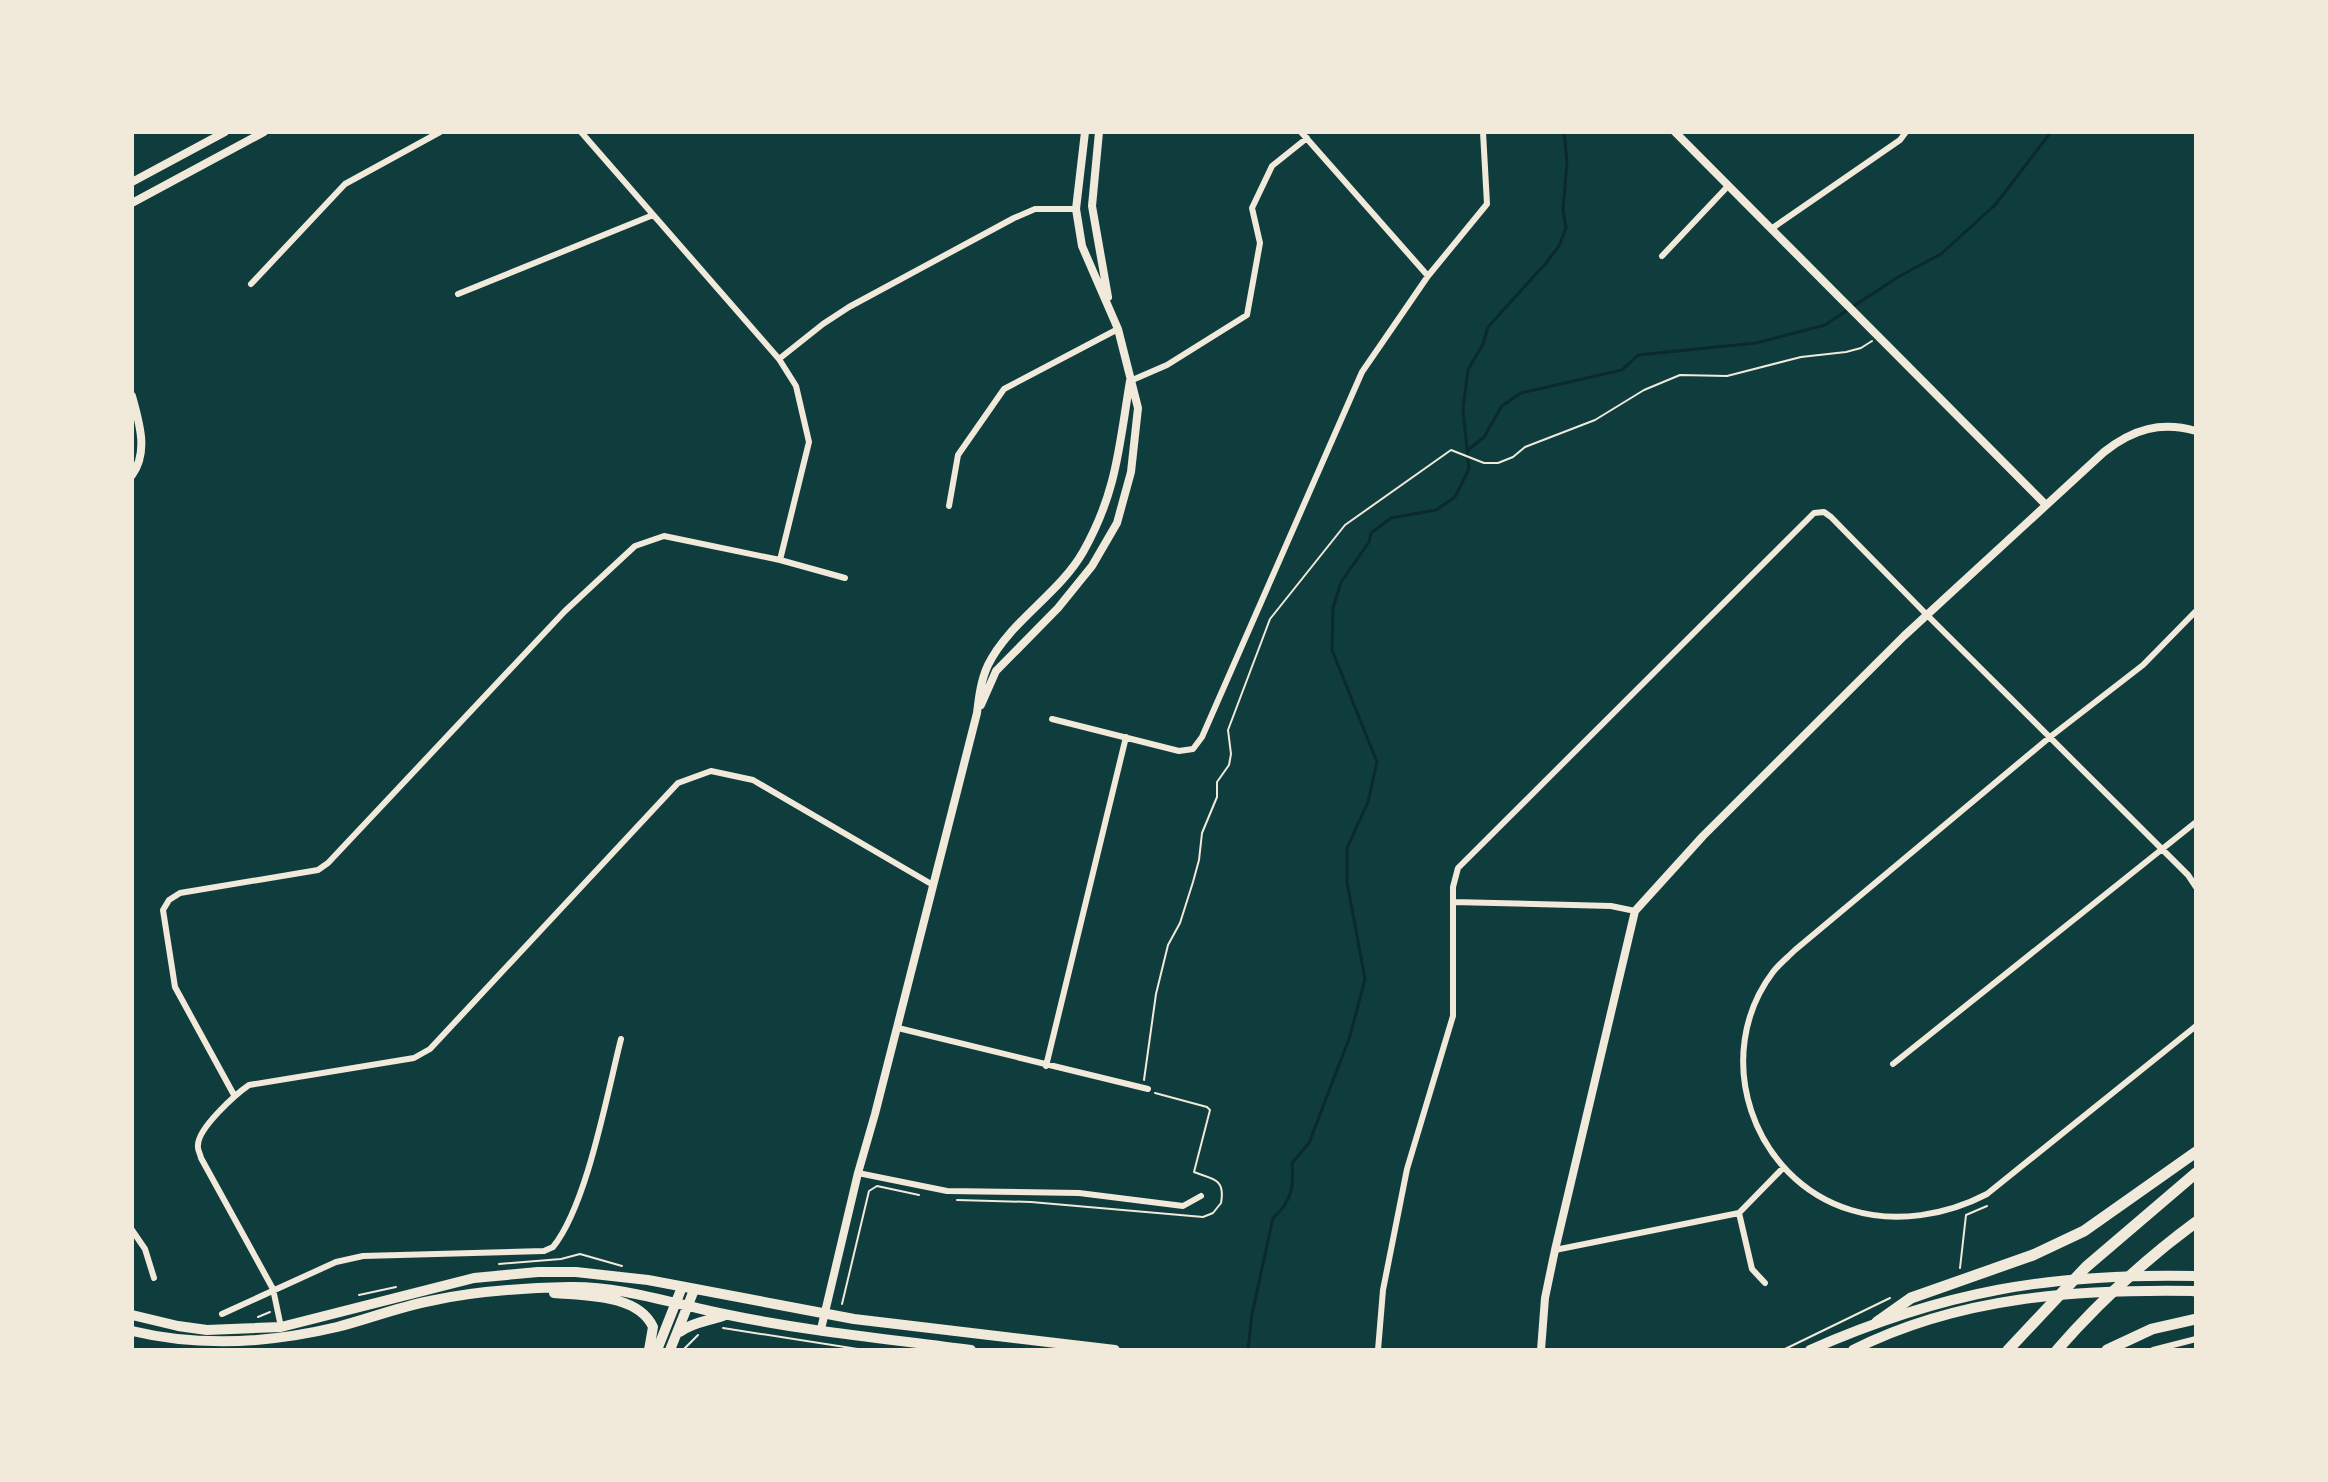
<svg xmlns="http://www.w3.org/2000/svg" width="2328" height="1482" viewBox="0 0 2328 1482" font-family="Spectral,serif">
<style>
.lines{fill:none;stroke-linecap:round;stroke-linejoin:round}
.stream{stroke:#0a2a2b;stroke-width:3}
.path{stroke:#f1e9da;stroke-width:2}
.minor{stroke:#f1e9da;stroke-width:6}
.tertiary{stroke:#f1e9da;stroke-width:8}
.primary{stroke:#f1e9da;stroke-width:10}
.motorway{stroke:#f1e9da;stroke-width:11}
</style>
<rect width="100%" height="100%" fill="#0f3d3e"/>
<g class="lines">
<!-- stream -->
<path class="stream" d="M1468,450L1484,437L1502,406L1521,393L1622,370L1638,355L1756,343L1825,325L1898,277L1941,254L1995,205L2051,132
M1248,1350L1252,1314L1273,1218C1292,1201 1294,1187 1292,1163L1309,1143L1350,1036L1365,979L1347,882V848L1368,802L1377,762L1332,650L1333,608L1341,582L1369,542L1371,533L1391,518L1436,510L1455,497L1469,469L1463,409L1468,370L1483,344L1488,327L1546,263L1559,246L1566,228L1563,210L1567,161L1564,132"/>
<!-- path -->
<path class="path" d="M1144,1080L1156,994L1168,945L1180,923L1193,882L1199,860L1202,833L1217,797V782L1229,765L1231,754L1228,730L1270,619L1345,525L1451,450L1484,463H1498L1513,457L1525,447L1595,420L1644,390L1680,375L1727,376L1801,357L1846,352L1861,348L1872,341
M957,1200L1031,1202L1203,1217L1213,1213L1221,1203C1226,1177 1210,1179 1194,1172L1210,1110L1207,1107L1155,1093
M499,1264L561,1259L580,1254L622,1266
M1960,1268L1966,1215L1987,1206
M359,1295L396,1287
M842,1304L869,1191L877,1186L919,1195
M258,1317L270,1312
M723,1328L864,1350
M683,1350L698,1335
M1783,1350L1890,1298"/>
<!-- minor -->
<path class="minor" d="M581,132L779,359L796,386L809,442L780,560
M1301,132L1428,276
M1771,229L1900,140L1906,132
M1662,256L1728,186
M251,284L345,184L440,132
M458,294L653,215
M779,359L823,324L849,307L1014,218L1035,209H1076
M1130,381L1167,365L1247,315L1260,243L1252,208L1272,166L1307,138
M949,506L958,455L1004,389L1118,329
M2196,611L2143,665L2050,737L1795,950C1788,957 1779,964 1773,972C1710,1055 1752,1180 1851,1210C1896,1224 1947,1215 1987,1194L2196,1026
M1052,719L1179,751L1193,749L1202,737L1362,372L1428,276L1487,204L1483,132
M1453,902L1611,906L1635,911
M898,1028L1148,1089
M1893,1064L2196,822
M1046,1066L1126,737
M234,1095L175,987L163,910L169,900L180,893L318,870L328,863L565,611L635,546L664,536L780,560L845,578
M858,1173L947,1191L1079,1193L1183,1206L1201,1196
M1739,1213L1752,1269L1765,1283
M132,1230L145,1249L154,1278
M1555,1250L1739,1213L1783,1168
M222,1314L336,1262L363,1256L544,1251L553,1247C587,1205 607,1094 621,1039
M281,1327L273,1289L201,1158C200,1153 197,1149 198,1145C198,1128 236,1094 249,1085L414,1058L430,1049L678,783L711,771L753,780L933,885
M1378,1350L1383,1290L1407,1169L1453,1016V887L1458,868L1814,513L1824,512L1831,517L1926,614L2188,875L2196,887
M2153,1350L2196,1339"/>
<!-- tertiary -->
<path class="tertiary" d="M1099,132L1092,206L1108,297
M1675,132L2046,505
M132,182L225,132
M132,203L264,132
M132,396C139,422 149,452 132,475
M981,705L996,671L1058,608L1092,566L1117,523L1131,472L1138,408L1118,329L1082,246L1076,209L1085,132
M821,1329L858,1173L875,1114L977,713C979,696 981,680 988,665C1009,622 1059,594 1083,552C1117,492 1119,446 1130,381
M1541,1350L1545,1298L1555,1250L1635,911L1703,836L1904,636L2104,452C2133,429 2161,421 2196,431"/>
<!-- primary -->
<path class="primary" d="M554,1293C585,1296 638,1294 653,1327L649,1350
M132,1315L178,1326L207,1330L281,1327L474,1278L538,1272H576L648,1280L854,1319L1115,1350
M132,1331C199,1347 270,1343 337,1327C368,1319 399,1307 430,1301C475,1291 524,1288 569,1287C622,1286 673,1304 724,1314C805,1331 889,1339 971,1350
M680,1332C692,1322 710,1321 725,1315
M657,1350L682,1287
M670,1350L694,1290
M1810,1350C1944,1291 2050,1273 2196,1276
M1853,1350C1960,1296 2078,1289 2196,1291"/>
<!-- motorway -->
<path class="motorway" d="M2195,1291H2196
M1877,1322L1911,1298L2033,1255L2084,1231L2196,1152
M2008,1350L2086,1267L2196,1173
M2057,1350C2098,1303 2146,1259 2196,1222
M2107,1350L2152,1329L2196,1319"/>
</g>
<!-- border -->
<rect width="2328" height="1482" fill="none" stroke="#f1e9da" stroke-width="268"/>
</svg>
